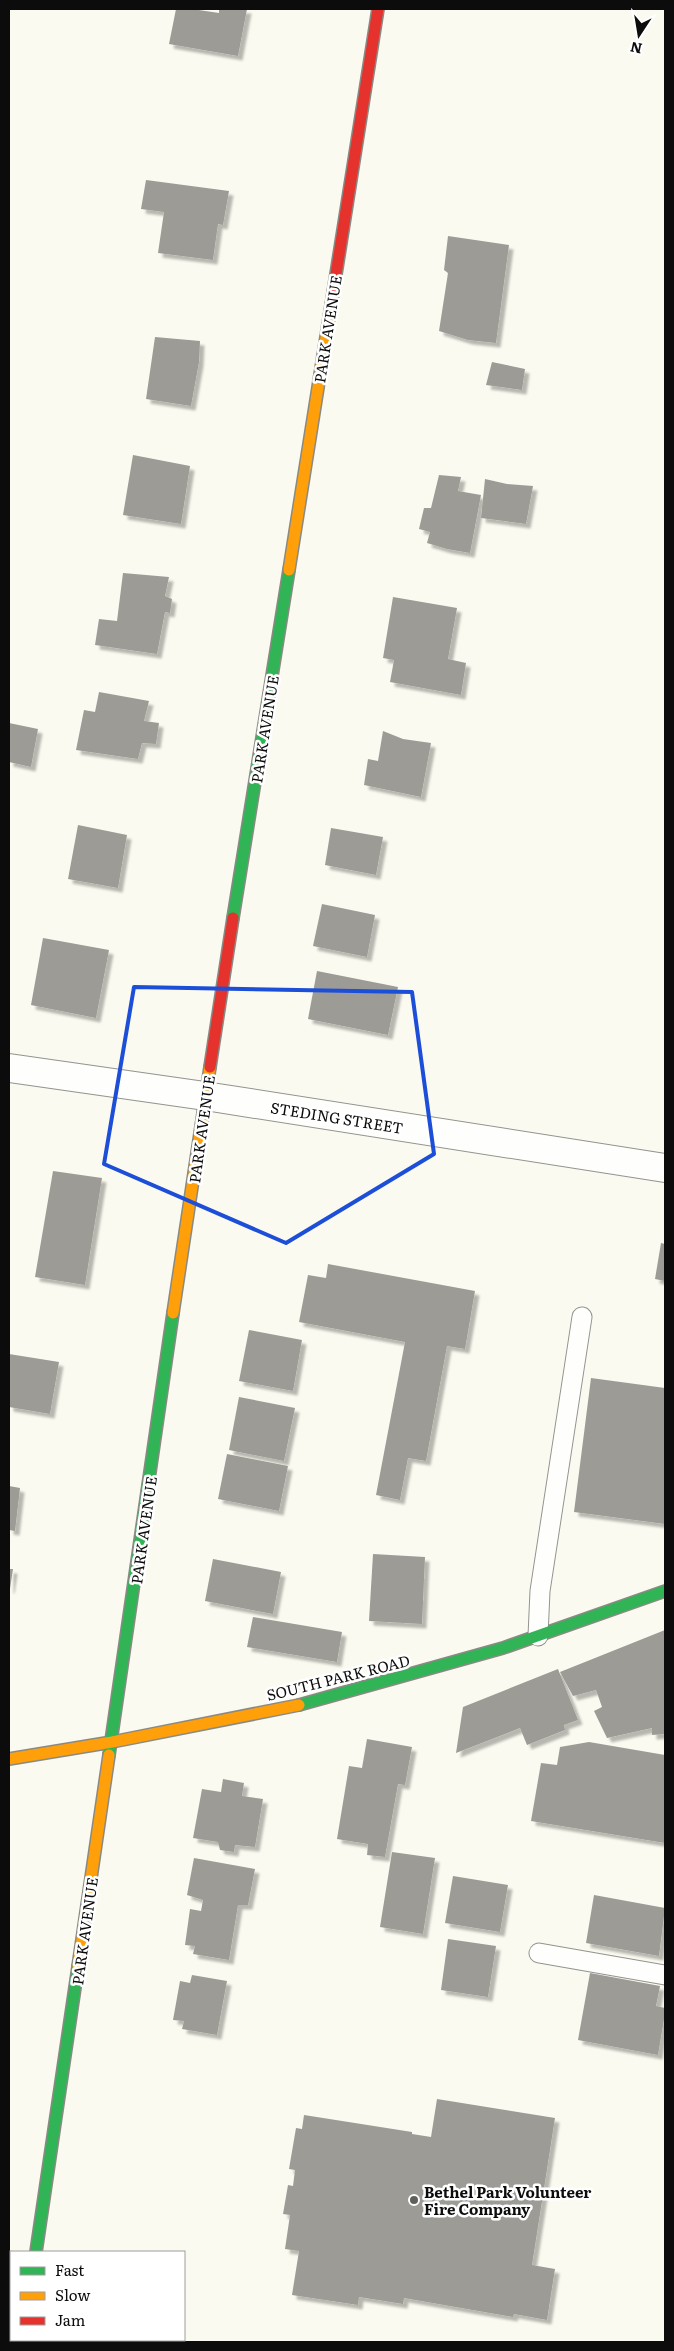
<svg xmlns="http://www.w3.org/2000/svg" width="674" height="2351" viewBox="0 0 674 2351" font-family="Literata,serif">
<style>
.building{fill:#9c9b96;filter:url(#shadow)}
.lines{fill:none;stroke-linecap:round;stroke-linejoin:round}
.lane-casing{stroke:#93938f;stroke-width:21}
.street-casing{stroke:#93938f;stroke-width:30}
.fast-casing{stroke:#8a8a85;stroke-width:14}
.slow-casing{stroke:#8a8a85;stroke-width:14}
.jam-casing{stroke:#8a8a85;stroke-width:14}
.lane{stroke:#fefefd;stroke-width:19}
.street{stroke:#fefefd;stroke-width:28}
.fast{stroke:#30b455;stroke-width:11}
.slow{stroke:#ff9f0a;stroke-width:11}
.jam{stroke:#e5322d;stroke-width:11}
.marked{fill:none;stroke:#1d4ed8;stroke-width:4;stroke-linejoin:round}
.poi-dot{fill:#5f5f5c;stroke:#fff;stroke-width:2}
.labels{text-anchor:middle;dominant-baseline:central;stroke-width:5;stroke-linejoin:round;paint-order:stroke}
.street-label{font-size:15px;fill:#0c0c0c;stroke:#fff}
.poi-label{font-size:15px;font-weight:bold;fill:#0c0c0c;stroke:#fff;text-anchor:start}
</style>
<defs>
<filter id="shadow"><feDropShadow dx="4.5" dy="4.5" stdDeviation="1" flood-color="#0004"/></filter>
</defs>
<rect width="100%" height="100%" fill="#fafaf0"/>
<!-- building -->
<path class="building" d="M176,9H192L219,13V9H247L238,56L169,44Z
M146,180L229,191L223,225L218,224L213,260L158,253L164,212L141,209Z
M448,236L509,245L496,343L468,340L439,331L448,273L444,270Z
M155,337L200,341L199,362L191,406L146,399Z
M492,362L525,369L522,390L486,385Z
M133,455L190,466L181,524L123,515Z
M439,475L461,477L458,491L481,495L470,553L447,549L427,543L430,532L419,529L424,508H431Z
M485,479L507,484L533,486L526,524L481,518Z
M123,573L169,577L165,596L172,599L170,613L165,612L157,654L95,645L99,619L117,621Z
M393,597L457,608L448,659L466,663L461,695L390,682L394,660L383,658Z
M99,692L149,701L144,721L159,723L156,744L142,743L138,759L76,750L84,710L95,712Z
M9,723L38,729L31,767L9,762Z
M383,731L403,739L431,743L421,797L364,785L368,759L378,761Z
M78,825L127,835L118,888L68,879Z
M331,828L383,837L376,875L325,865Z
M322,904L375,915L367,957L313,946Z
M43,938L109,950L96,1018L31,1005Z
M317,971L398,987L388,1035L308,1019Z
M53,1171L102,1178L85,1285L35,1277Z
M661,1243L665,1244V1281L655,1279Z
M328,1264L475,1291L465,1349L447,1346L426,1461L408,1458L400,1500L376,1495L405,1342L299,1322L308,1275L326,1278Z
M249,1330L302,1340L293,1391L239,1381Z
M9,1354L59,1362L50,1414L9,1407Z
M591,1378L665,1388V1524L574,1512Z
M239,1397L295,1408L284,1461L229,1450Z
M227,1454L288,1466L279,1511L218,1499Z
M9,1486L20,1488L15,1531L9,1530Z
M373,1554L425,1557L422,1624L369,1621Z
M213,1559L281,1572L273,1614L205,1601Z
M9,1569H13L10,1589H9Z
M253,1617L342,1632L337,1662L247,1647Z
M665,1630V1734L652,1735V1728L607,1738L594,1711L602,1707L596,1690L573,1696L560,1672Z
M558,1669L578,1720L564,1725L565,1730L527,1745L520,1728L456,1753L463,1707Z
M367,1739L412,1747L405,1785L398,1784L385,1857L367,1855L368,1844L337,1839L349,1766L362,1768Z
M589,1742L665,1755V1843L531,1821L541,1763L557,1765L560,1747Z
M223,1779L244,1783L242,1796L263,1799L255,1847L235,1845L234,1852L220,1850L218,1842L193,1838L202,1789L221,1792Z
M392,1852L435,1858L423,1934L380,1927Z
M194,1858L255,1869L248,1905H238L229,1960L193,1954L195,1946L185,1945L190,1909L201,1911L203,1900L187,1895Z
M453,1876L508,1885L500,1932L445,1923Z
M594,1895L665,1908L659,1956L586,1943Z
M448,1939L496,1946L488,1997L441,1990Z
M590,1973L660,1986L656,2006L665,2008V2013L658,2055L578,2040Z
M192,1975L227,1981L217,2035L182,2029L184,2021L173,2020L180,1981L190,1983Z
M437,2099L555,2118L532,2265L555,2269L547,2320L514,2314L513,2317L404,2298L403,2304L359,2297L358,2305L292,2295L299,2251L285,2249L290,2215L283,2214L288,2185L293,2186L295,2170L289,2169L296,2128L302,2129L304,2115L412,2132V2134L431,2137Z"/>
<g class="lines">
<defs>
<path id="lane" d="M538,1636L540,1591L582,1317
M539,1953L665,1975"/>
<path id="street" d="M9,1068L205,1096L665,1168
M21,2342L22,2340"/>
<path id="fast" d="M233,918L289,570
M299,1705L503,1648L665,1591
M109,1755L173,1313
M36,2252L78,1967"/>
<path id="slow" d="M289,570L333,293
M173,1313L210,1067
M9,1759L112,1742L299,1705
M78,1967L109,1755"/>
<path id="jam" d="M333,293L378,9
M210,1067L233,918"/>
</defs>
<!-- lane casing -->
<use href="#lane" class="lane-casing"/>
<!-- street casing -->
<use href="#street" class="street-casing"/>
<!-- fast casing -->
<use href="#fast" class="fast-casing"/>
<!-- slow casing -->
<use href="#slow" class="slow-casing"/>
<!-- jam casing -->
<use href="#jam" class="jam-casing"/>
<!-- lane -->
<use href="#lane" class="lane"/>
<!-- street -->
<use href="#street" class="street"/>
<!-- fast -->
<use href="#fast" class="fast"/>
<!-- slow -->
<use href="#slow" class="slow"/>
<!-- jam -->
<use href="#jam" class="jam"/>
</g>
<!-- marked area -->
<path class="marked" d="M134,987L412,992L434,1154L286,1243L104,1164Z"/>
<!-- markers -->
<circle class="poi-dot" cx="414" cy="2200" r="5"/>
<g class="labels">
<!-- street labels -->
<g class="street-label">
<text transform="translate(327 329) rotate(-81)">PARK AVENUE</text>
<text transform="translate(264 729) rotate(-81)">PARK AVENUE</text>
<text transform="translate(337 1117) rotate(9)">STEDING STREET</text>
<text transform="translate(201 1129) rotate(-82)">PARK AVENUE</text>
<text transform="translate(143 1530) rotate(-82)">PARK AVENUE</text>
<text transform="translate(338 1677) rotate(-14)">SOUTH PARK ROAD</text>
<text transform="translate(84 1931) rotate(-82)">PARK AVENUE</text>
</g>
<!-- poi labels -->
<g class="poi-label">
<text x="424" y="2191">Bethel Park Volunteer<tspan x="424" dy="17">Fire Company</tspan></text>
</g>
</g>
<!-- border -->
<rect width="674" height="2351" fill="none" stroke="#0c0c0c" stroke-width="20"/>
<!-- legend -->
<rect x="10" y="2251" width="175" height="90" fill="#ffffff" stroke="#9e9e9e"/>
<rect x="20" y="2267" width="25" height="8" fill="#30b455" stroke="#9e9e9e"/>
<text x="55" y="2276" font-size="15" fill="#0c0c0c">Fast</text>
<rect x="20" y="2292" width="25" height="8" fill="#ff9f0a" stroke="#9e9e9e"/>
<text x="55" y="2301" font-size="15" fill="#0c0c0c">Slow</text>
<rect x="20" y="2317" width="25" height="8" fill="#e5322d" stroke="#9e9e9e"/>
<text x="55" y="2326" font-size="15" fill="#0c0c0c">Jam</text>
<!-- north arrow -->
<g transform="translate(639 35) rotate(192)" stroke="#ffffff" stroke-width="4" paint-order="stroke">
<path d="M0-4L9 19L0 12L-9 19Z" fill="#0c0c0c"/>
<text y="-8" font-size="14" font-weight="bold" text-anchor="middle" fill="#0c0c0c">N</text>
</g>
</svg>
